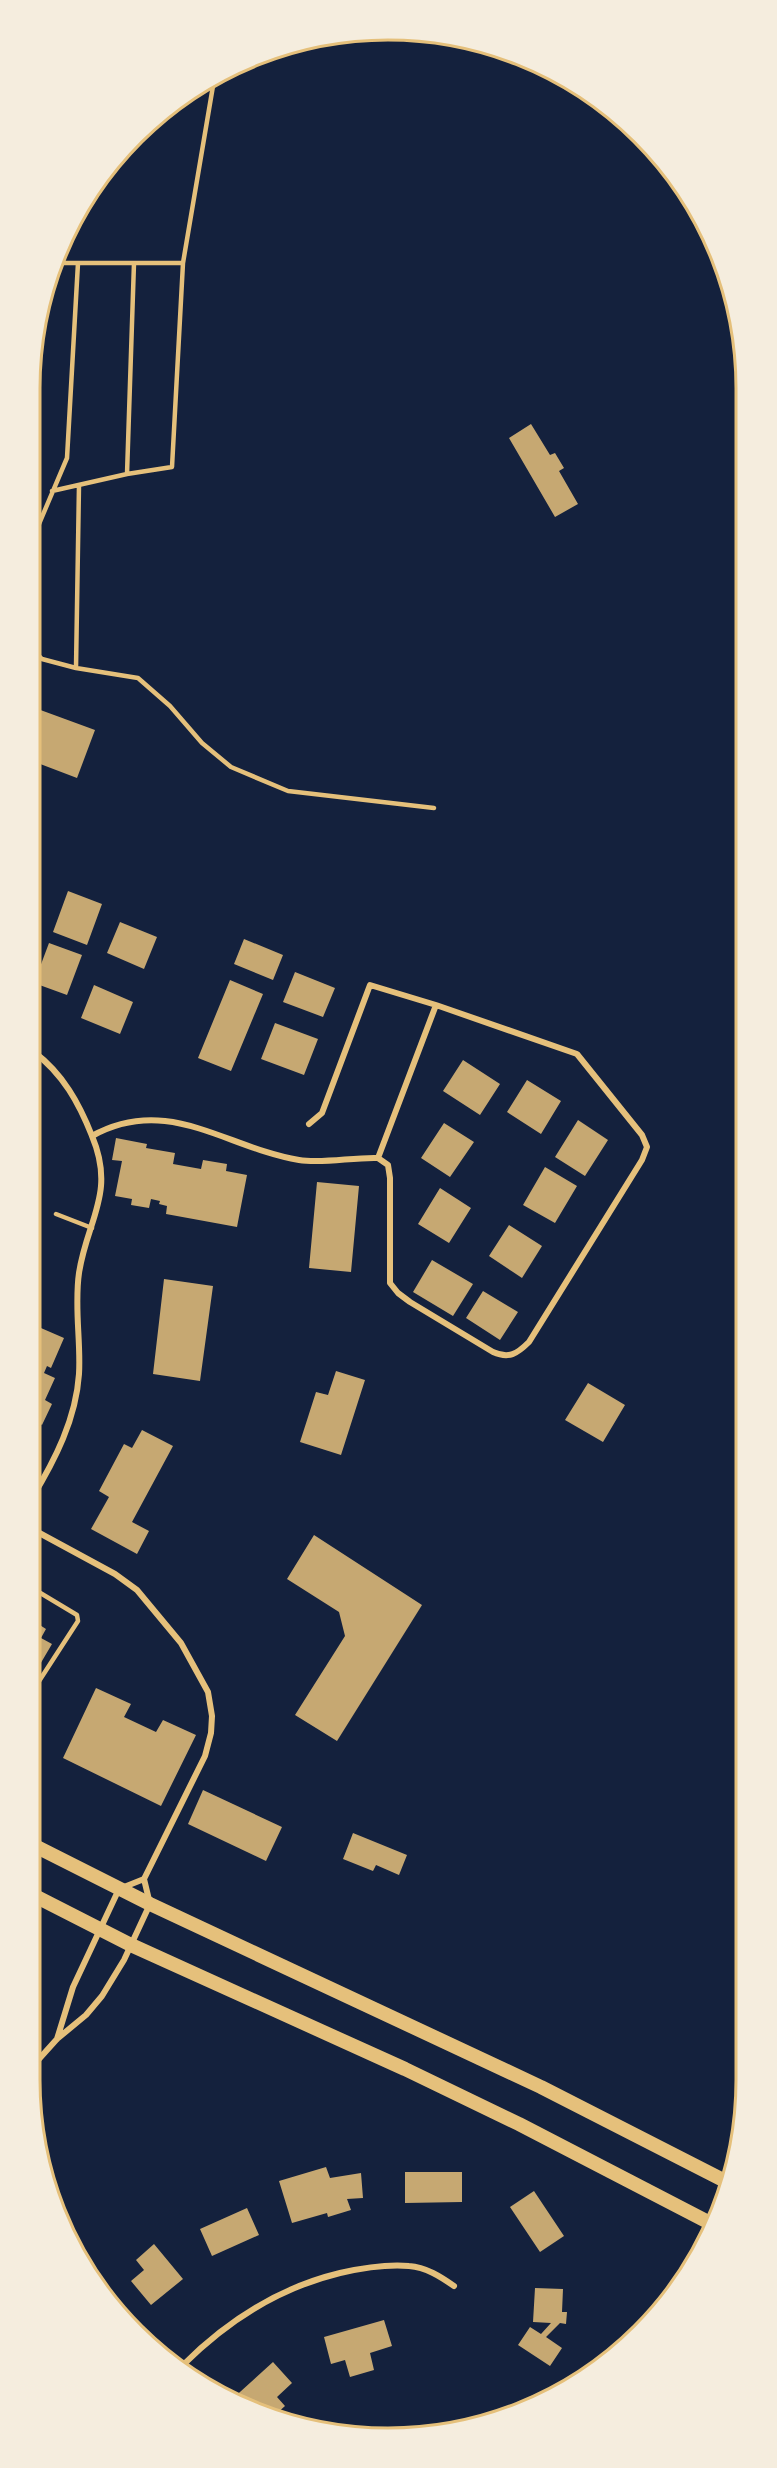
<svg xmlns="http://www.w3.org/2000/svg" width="777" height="2468" viewBox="0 0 777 2468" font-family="'Alegreya Sans',sans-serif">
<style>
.building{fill:#c6a872}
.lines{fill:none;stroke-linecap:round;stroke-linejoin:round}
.service{stroke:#e5c07b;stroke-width:4.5}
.minor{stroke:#e5c07b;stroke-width:6}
.primary{stroke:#e5c07b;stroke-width:14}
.rim{fill:none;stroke:#e5c07b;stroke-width:3}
</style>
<rect width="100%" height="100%" fill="#14213d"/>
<!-- building -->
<path class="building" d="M531,424L550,455L555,453L564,468L559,471L578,504L555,517L509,438Z
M35,708L95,730L77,778L35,762Z
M68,891L102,904L87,945L53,932Z
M120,922L157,937L144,969L107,953Z
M244,939L283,955L273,980L234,964Z
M49,943L82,955L67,995L34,983Z
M295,972L335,988L323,1017L283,1002Z
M230,980L263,994L231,1071L198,1058Z
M94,985L133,1002L120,1034L81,1018Z
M275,1023L318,1039L304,1075L261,1059Z
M463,1060L500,1084L480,1115L443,1091Z
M527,1080L561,1101L541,1134L507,1112Z
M578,1120L608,1140L585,1176L555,1157Z
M444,1123L474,1142L450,1177L421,1158Z
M116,1138L147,1144L146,1148L175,1153L173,1164L201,1169L203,1160L227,1164L226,1171L247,1175L237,1227L166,1214L167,1206L159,1204L160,1201L151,1199L149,1208L131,1205L132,1199L115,1196L122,1161L112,1160Z
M545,1167L577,1186L555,1223L523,1205Z
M317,1182L359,1186L351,1272L309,1268Z
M440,1188L471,1208L449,1243L418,1224Z
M509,1225L542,1246L522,1278L489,1256Z
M432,1260L473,1284L453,1316L413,1292Z
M164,1279L213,1286L200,1381L153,1374Z
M483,1291L518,1312L500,1340L466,1318Z
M34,1325L64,1338L51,1368L47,1366L44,1373L55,1378L45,1400L52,1404L42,1425L39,1423L33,1437Z
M336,1371L365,1380L341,1455L300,1442L316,1392L328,1395Z
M588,1383L625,1405L603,1442L565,1420Z
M142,1430L173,1446L132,1522L149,1531L137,1554L91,1529L109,1497L99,1491L124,1444L132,1448Z
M314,1535L422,1605L337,1741L295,1715L345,1636L339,1612L287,1579Z
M32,1620L46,1629L41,1638L52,1644L32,1678Z
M96,1688L131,1704L124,1717L156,1732L163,1720L196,1735L161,1806L63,1758Z
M203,1790L282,1827L266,1861L188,1824Z
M353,1833L407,1855L399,1875L376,1865L373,1871L343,1859Z
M326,2167L330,2178L361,2173L363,2198L347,2199L351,2210L328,2217L327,2213L292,2223L279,2181Z
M405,2172H462V2202L405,2203Z
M534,2191L564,2236L540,2252L510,2207Z
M247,2208L259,2235L212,2256L200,2229Z
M154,2244L183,2279L151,2305L131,2281L144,2270L136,2260Z
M535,2288L563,2289L562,2312H567L566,2324L560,2323L546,2337L562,2348L550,2366L518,2345L530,2327L541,2334L551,2323L533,2322Z
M384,2320L392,2346L370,2353L374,2370L350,2377L345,2360L331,2364L324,2337Z
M273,2362L292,2383L277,2397L285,2406L275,2415L269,2413L263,2407L260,2410L230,2401Z"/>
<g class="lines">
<!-- service -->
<path class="service" d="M183,263L214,80
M127,474L134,263
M52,491L127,474L172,467L183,263H60
M36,531L67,458L78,263
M36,653L42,659L76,668L138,678L170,706L202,743L231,767L288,791L434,808
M76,668L79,485
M56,1214L92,1228
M32,1692L78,1621L77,1615L32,1588"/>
<!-- minor -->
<path class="minor" d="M34,1052C63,1074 79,1103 92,1136
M378,1158L436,1005
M32,1498C55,1460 76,1419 79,1374C81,1341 74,1307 79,1273C87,1220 116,1193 92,1136C168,1094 226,1148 299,1160C323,1164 353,1157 378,1158L388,1165L390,1178V1283L398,1293L410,1302L493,1352C509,1359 517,1354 529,1342L642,1160L647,1147L642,1135L577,1054L436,1005L370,985L322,1113L309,1124
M32,1529L115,1574L137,1590L181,1643L208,1692L212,1716L211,1733L205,1756L144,1879
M57,2039L73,1987L119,1889L144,1879
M30,2069L57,2039L86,2015L102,1996L124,1960L150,1904L144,1879
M183,2365C228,2320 278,2288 340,2273C362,2268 386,2264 409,2266C426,2267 441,2277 454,2286"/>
<!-- primary -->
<path class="primary" d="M31,1844L150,1904L541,2087L727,2182
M31,1894L131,1945L405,2069L519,2124L710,2223"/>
</g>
<!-- crop -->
<path d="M0 0H777V2468H0ZM388 40H388A348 348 0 0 1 736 388V2080A348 348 0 0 1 388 2428H388A348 348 0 0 1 40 2080V388A348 348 0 0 1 388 40Z" fill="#f5edde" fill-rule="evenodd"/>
<path class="rim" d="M388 40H388A348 348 0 0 1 736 388V2080A348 348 0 0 1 388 2428H388A348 348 0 0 1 40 2080V388A348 348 0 0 1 388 40Z"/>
</svg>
